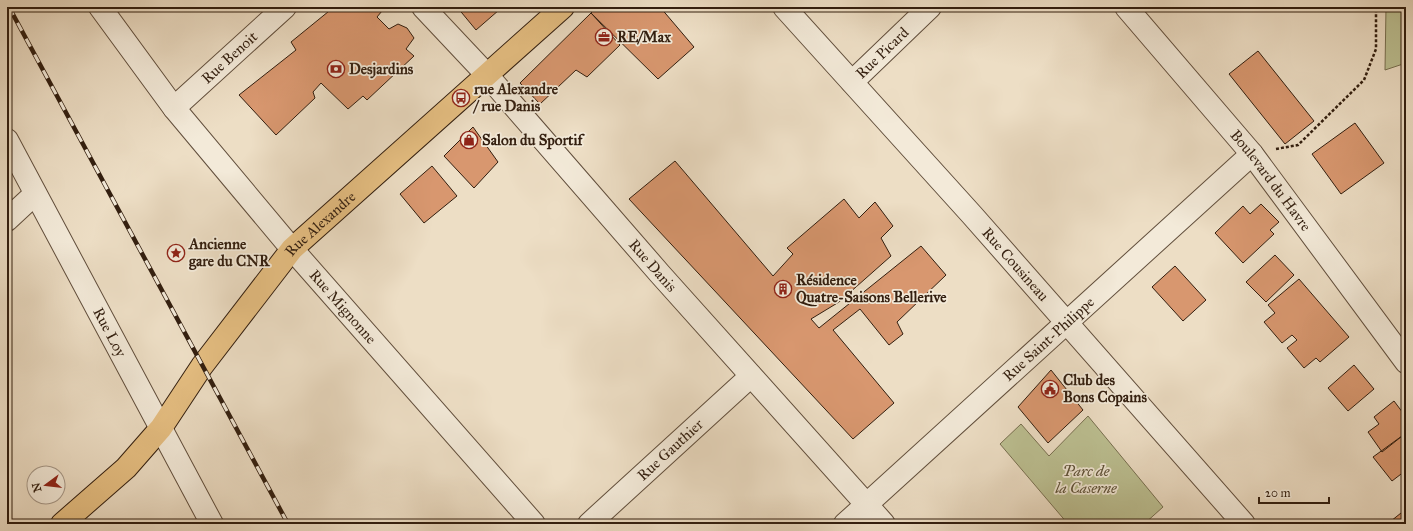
<svg xmlns="http://www.w3.org/2000/svg" width="1413" height="531" viewBox="0 0 1413 531" font-family="'IM FELL Great Primer',serif">
<style>
.green{fill:#bcc092;stroke:#776f50}
.building{fill:#d8976f;stroke:#321e0f}
.lines{fill:none;stroke-linecap:round;stroke-linejoin:round}
.minor-casing{stroke:#614e3c;stroke-width:24}
.major-casing{stroke:#321e0f;stroke-width:24}
.path{stroke:#321e0f;stroke-width:2.5;stroke-dasharray:3 2;stroke-linecap:butt}
.minor{stroke:#f3ead9;stroke-width:22}
.major{stroke:#e6bf82;stroke-width:22}
.rail-casing{stroke:#321e0f;stroke-width:4.5}
.rail{stroke:#f3ead9;stroke-width:3;stroke-dasharray:9;stroke-linecap:butt}
.labels{text-anchor:middle;dominant-baseline:central;stroke-width:3.5;stroke-linejoin:round;paint-order:stroke}
.poi-label{font-size:15px;font-weight:bold;fill:#321e0f;stroke:#f3ead9;text-anchor:start}
.street-label{font-size:15px;fill:#321e0f;stroke:#f3ead9}
.park-label{font-size:15px;font-style:italic;fill:#5b4f36;stroke:#f3ead9}
</style>
<rect width="100%" height="100%" fill="#eddec5"/>
<filter id="stains"><feTurbulence type="fractalNoise" baseFrequency=".005" numOctaves="4"/><feColorMatrix values="0 0 0 0 .2 0 0 0 0 .09 0 0 0 0 .02 0 0 0 .5 -.17"/></filter>
<radialGradient id="worn" r=".72"><stop offset=".6" stop-color="#630" stop-opacity="0"/><stop offset="1" stop-color="#630" stop-opacity=".3"/></radialGradient>
<!-- green -->
<path class="green" d="M1386,7H1406V63L1385,70Z
M1088,416L1163,507L1144,524H1068L1000,444L1021,424L1049,456Z"/>
<!-- building -->
<path class="building" d="M334,7H378L382,11L377,17L389,29L398,24L407,28L414,38L406,49L414,56L367,100L363,96L348,109L321,83L313,92L315,98L276,135L239,95L296,50L291,42Z
M457,7H496L499,10L476,30Z
M597,7H660L694,47L658,79L591,13Z
M591,13L620,45L587,77L576,70L540,104L520,83Z
M1258,51L1314,121L1285,144L1229,74Z
M1355,123L1384,163L1341,194L1312,154Z
M473,127L498,162L474,188L444,156Z
M675,161L773,276L793,254L787,248L844,199L859,218L875,202L893,226L881,238L891,256L839,302L811,319L819,328L921,246L946,275L897,322L903,334L889,345L860,309L833,330L894,403L853,439L629,199Z
M432,166L457,196L424,223L400,194Z
M1261,204L1279,222L1270,230L1274,234L1243,263L1215,233L1243,206L1250,214Z
M1275,255L1294,275L1266,302L1246,282Z
M1175,266L1206,300L1183,321L1152,287Z
M1299,279L1349,337L1320,362L1316,358L1304,368L1287,348L1297,340L1292,335L1282,343L1264,322L1275,313L1268,305Z
M1354,365L1374,389L1348,411L1328,388Z
M1051,370L1083,410L1048,443L1018,407Z
M1394,401L1406,417V433L1382,452L1368,432L1379,424L1374,417Z
M1406,433V473L1405,471L1392,481L1373,457Z
M1406,509V524H1393L1391,521Z"/>
<g class="lines">
<defs>
<g id="minor">
<path id="s1" d="M100,7L174,108L292,249L534,524"/>
<path id="s2" d="M423,7L487,75L660,274L884,524"/>
<path id="s3" d="M784,7L972,215L1244,524"/>
<path id="s4" d="M1126,7L1252,154L1406,362"/>
<path id="s5" d="M852,82L930,7"/>
<path id="s6" d="M174,108L285,7"/>
<path id="s7" d="M7,140L212,524"/>
<path d="M7,220L35,194"/>
<path id="s8" d="M589,524L751,376"/>
<path id="s9" d="M845,524L1252,154"/>
</g>
<g id="major">
<path id="s10" d="M62,524L126,468L161,428L202,366L292,249L563,7"/>
</g>
</defs>
<!-- minor casing -->
<use href="#minor" class="minor-casing"/>
<!-- major casing -->
<use href="#major" class="major-casing"/>
<!-- path -->
<path class="path" d="M1276,149L1298,145L1364,80L1376,49V7"/>
<!-- minor -->
<use href="#minor" class="minor"/>
<!-- major -->
<use href="#major" class="major"/>
<defs>
<path id="rail" d="M9,7L288,524"/>
</defs>
<!-- rail casing -->
<use href="#rail" class="rail-casing"/>
<!-- rail -->
<use href="#rail" class="rail"/>
</g>
<!-- icons -->
<defs>
<symbol id="office-ring" viewBox="-11 -11 22 22"><circle r="9.5" fill="#f3ead9" stroke="#8f2418" stroke-width="1.5"/><path d="M-6-3h4V-5.5h4V-3h4V5H-6ZM-1-4.5V-3h2v-1.5ZM-6 0V1H6V0Z" fill="#8f2418"/></symbol>
<symbol id="bank-ring" viewBox="-11 -11 22 22"><circle r="9.5" fill="#f3ead9" stroke="#8f2418" stroke-width="1.5"/><path d="M-6-4H6V4H-6ZM0-2.3a2.3 2.3 0 1 0 0 4.6a2.3 2.3 0 1 0 0-4.6Z" fill="#8f2418"/></symbol>
<symbol id="bus-ring" viewBox="-11 -11 22 22"><circle r="9.5" fill="#f3ead9" stroke="#8f2418" stroke-width="1.5"/><path d="M-5-6H5V4H4V6H2V4H-2V6H-4V4H-5ZM-3.5-4V0h7V-4ZM-3.5 1.2v1.5H-2V1.2ZM2 1.2v1.5H3.5V1.2Z" fill="#8f2418"/></symbol>
<symbol id="shop-ring" viewBox="-11 -11 22 22"><circle r="9.5" fill="#f3ead9" stroke="#8f2418" stroke-width="1.5"/><path d="M-5-2.5h2.3a2.7 3.5 0 0 1 5.4 0H5L5.5 6h-11ZM-1.5-2.5h3a1.5 2.3 0 0 0-3 0Z" fill="#8f2418"/></symbol>
<symbol id="sight-ring" viewBox="-11 -11 22 22"><circle r="9.5" fill="#f3ead9" stroke="#8f2418" stroke-width="1.5"/><path d="M0-6L1.8-2.2L6-1.7L2.9 1.2L3.7 5.4L0 3.3L-3.7 5.4L-2.9 1.2L-6-1.7L-1.8-2.2Z" fill="#8f2418"/></symbol>
<symbol id="building-ring" viewBox="-11 -11 22 22"><circle r="9.5" fill="#f3ead9" stroke="#8f2418" stroke-width="1.5"/><path d="M-4-6H4V6H1V3H-1V6H-4ZM-2.5-4.3h1.7v1.8h-1.7ZM.8-4.3h1.7v1.8H.8ZM-2.5-1h1.7V.8h-1.7ZM.8-1h1.7V.8H.8Z" fill="#8f2418"/></symbol>
<symbol id="civic-ring" viewBox="-11 -11 22 22"><circle r="9.5" fill="#f3ead9" stroke="#8f2418" stroke-width="1.5"/><path d="M-.6-6.5H3V-4.5H.6V-3L4-1V1h2V6H-6V1h2V-1L-.6-3ZM-1.2 2.5V6h2.4V2.5Z" fill="#8f2418"/></symbol>
</defs>
<g fill-rule="evenodd">
<use href="#office-ring" x="594" y="27" width="20" height="20"/>
<use href="#bank-ring" x="326" y="59" width="20" height="20"/>
<use href="#bus-ring" x="451" y="88" width="20" height="20"/>
<use href="#shop-ring" x="459" y="130" width="20" height="20"/>
<use href="#sight-ring" x="166" y="243" width="20" height="20"/>
<use href="#building-ring" x="773" y="279" width="20" height="20"/>
<use href="#civic-ring" x="1040" y="379" width="20" height="20"/>
</g>
<g class="labels">
<!-- poi labels -->
<g class="poi-label">
<text x="617" y="37">RE/Max</text>
<text x="349" y="69">Desjardins</text>
<text x="474" y="89">rue Alexandre<tspan x="474" dy="17">/ rue Danis</tspan></text>
<text x="482" y="140">Salon du Sportif</text>
<text x="189" y="244">Ancienne<tspan x="189" dy="17">gare du CNR</tspan></text>
<text x="796" y="280">Résidence<tspan x="796" dy="17">Quatre-Saisons Bellerive</tspan></text>
<text x="1063" y="380">Club des<tspan x="1063" dy="17">Bons Copains</tspan></text>
</g>
<!-- street labels -->
<g class="street-label">
<text stroke="none"><textPath href="#s5" startOffset="42">Rue Picard</textPath></text>
<text stroke="none"><textPath href="#s6" startOffset="75">Rue Benoit</textPath></text>
<text stroke="none"><textPath href="#s4" startOffset="226">Boulevard du Havre</textPath></text>
<text stroke="none"><textPath href="#s10" startOffset="398">Rue Alexandre</textPath></text>
<text stroke="none"><textPath href="#s3" startOffset="346">Rue Cousineau</textPath></text>
<text stroke="none"><textPath href="#s2" startOffset="346">Rue Danis</textPath></text>
<text stroke="none"><textPath href="#s1" startOffset="386">Rue Mignonne</textPath></text>
<text stroke="none"><textPath href="#s7" startOffset="218">Rue Loy</textPath></text>
<text stroke="none"><textPath href="#s9" startOffset="275">Rue Saint-Philippe</textPath></text>
<text stroke="none"><textPath href="#s8" startOffset="110">Rue Gauthier</textPath></text>
</g>
<!-- park labels -->
<g class="park-label">
<text x="1086" y="471">Parc de<tspan x="1086" dy="17">la Caserne</tspan></text>
</g>
</g>
<!-- margin -->
<rect width="1413" height="531" fill="none" stroke="#eddec5" stroke-width="24"/>
<rect x="8" y="8" width="1397" height="515" fill="none" stroke="#321e0f" stroke-width="2"/>
<rect x="12" y="12" width="1389" height="507" fill="none" stroke="#321e0f"/>
<!-- north arrow -->
<g transform="translate(46 485) rotate(255)"><circle r="19" fill="#f3ead9" stroke="#a69888"/>
<path d="M0-3L7 15L0 10L-7 15Z" fill="#8f2418"/>
<text y="-6" font-size="11" font-weight="bold" text-anchor="middle" fill="#321e0f">N</text>
</g>
<!-- scale -->
<path d="M1259 497v6h70v-6" fill="none" stroke="#321e0f" stroke-width="2"/>
<text x="1265" y="497" font-size="12" fill="#321e0f" stroke="#f3ead9" stroke-width="3" paint-order="stroke">20 m</text>
<rect width="100%" height="100%" filter="url(#stains)"/>
<rect width="100%" height="100%" fill="url(#worn)"/>
</svg>
